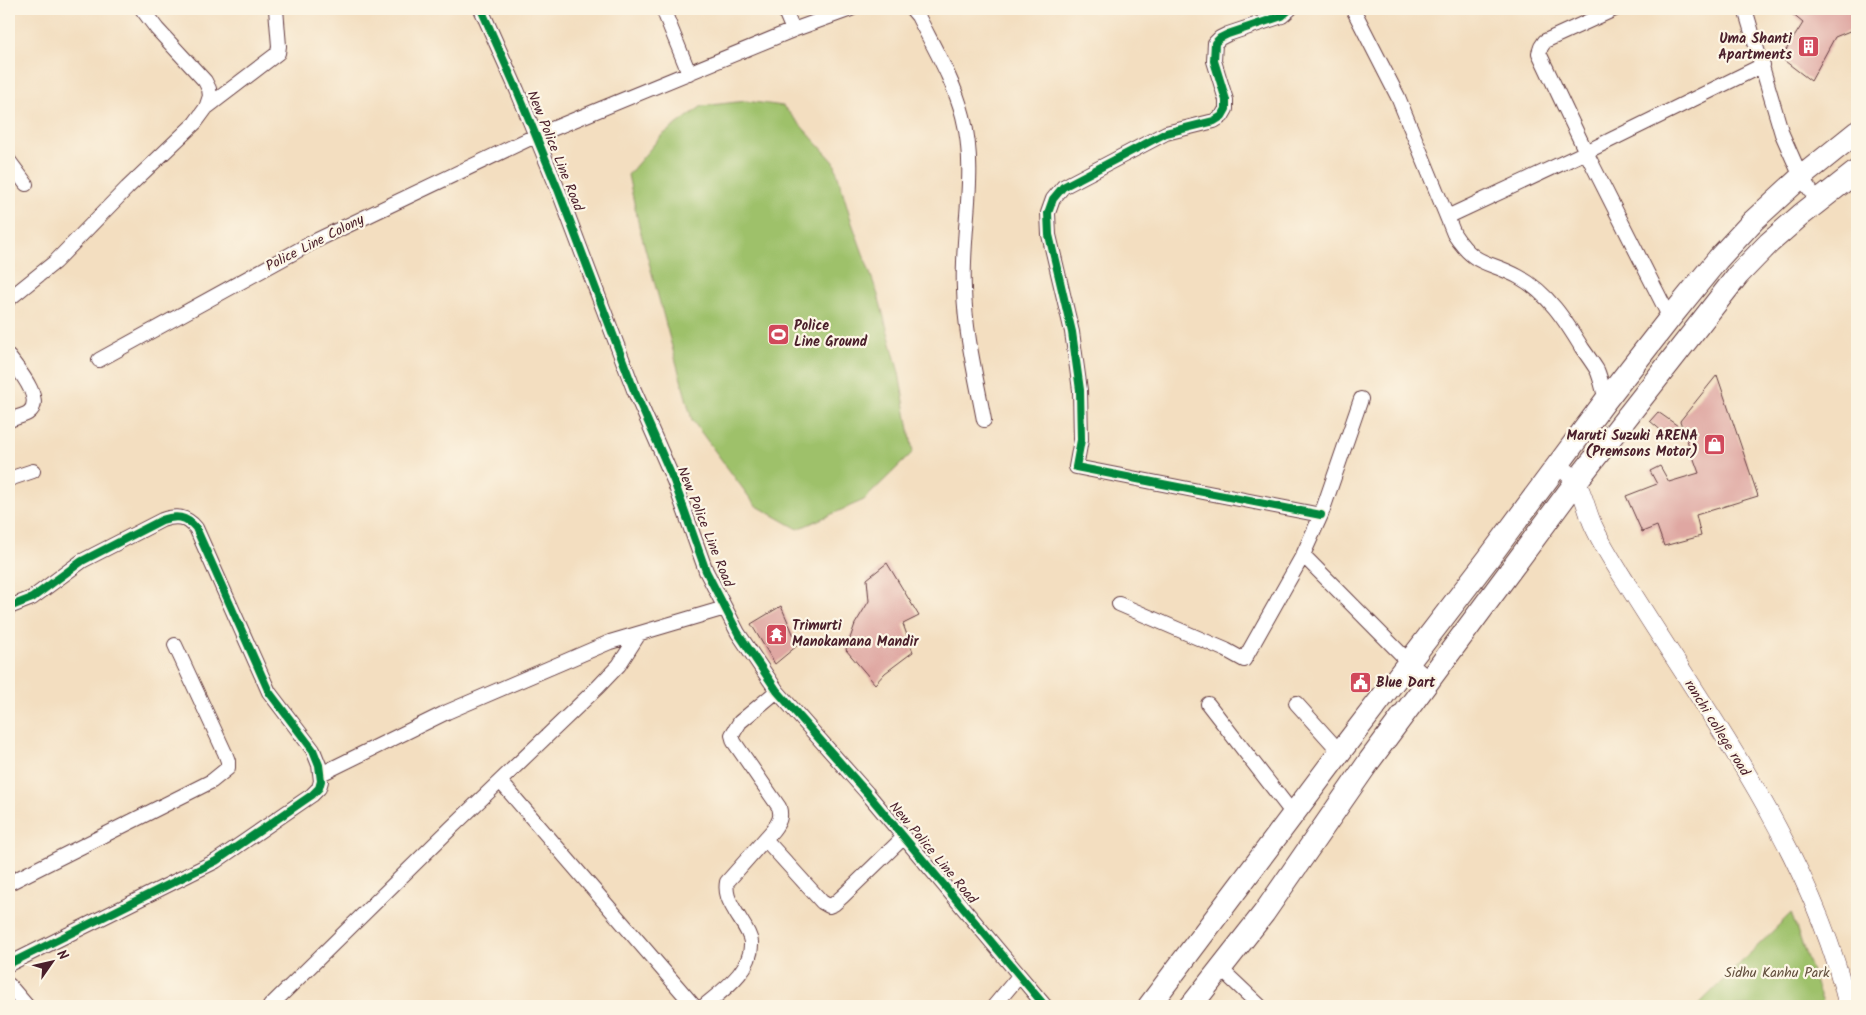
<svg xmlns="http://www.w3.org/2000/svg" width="1866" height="1015" viewBox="0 0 1866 1015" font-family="Kalam,sans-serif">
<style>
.green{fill:#9ec16a;stroke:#74704a}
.building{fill:#dfa7a2}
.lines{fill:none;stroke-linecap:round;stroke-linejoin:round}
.minor-casing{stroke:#633c41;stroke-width:16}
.tertiary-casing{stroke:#633c41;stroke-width:19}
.primary-casing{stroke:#633c41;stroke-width:24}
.minor{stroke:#fff;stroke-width:14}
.tertiary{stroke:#fff;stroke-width:18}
.primary{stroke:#fff;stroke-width:22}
.cycleway-casing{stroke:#fcf5e5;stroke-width:11}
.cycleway{stroke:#00873e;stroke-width:8}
.labels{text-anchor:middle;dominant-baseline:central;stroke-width:4.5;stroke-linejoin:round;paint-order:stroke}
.poi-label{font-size:14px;font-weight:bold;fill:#4a1f2b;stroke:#fcf5e5;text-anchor:start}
.street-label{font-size:14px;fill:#4a1f2b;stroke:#fcf5e5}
.park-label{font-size:14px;fill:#63503e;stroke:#fcf5e5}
</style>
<rect width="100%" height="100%" fill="#fcf5e5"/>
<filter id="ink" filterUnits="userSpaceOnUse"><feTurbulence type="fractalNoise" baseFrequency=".02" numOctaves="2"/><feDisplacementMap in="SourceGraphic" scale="10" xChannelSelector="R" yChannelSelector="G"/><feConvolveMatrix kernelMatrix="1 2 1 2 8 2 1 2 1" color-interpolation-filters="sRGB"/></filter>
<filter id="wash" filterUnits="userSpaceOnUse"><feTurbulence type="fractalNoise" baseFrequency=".0096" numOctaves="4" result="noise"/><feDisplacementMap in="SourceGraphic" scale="20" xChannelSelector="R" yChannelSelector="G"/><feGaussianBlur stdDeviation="1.12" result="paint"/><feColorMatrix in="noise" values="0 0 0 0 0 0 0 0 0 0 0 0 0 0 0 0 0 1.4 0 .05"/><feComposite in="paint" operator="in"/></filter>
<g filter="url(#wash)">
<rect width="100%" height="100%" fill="#f3dec0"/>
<!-- green -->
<path class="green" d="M746,101L783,106L834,162L852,223L878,295L899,373L913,452L864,500L798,529L755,505L692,420L639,226L628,175L661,136L702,106Z
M1791,913L1824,1006H1697Z"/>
<g id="blocks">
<!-- building -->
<path class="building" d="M1786,9H1857V28L1835,37L1811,81L1781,58L1803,23Z
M1717,375L1758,496L1696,515L1701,536L1664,546L1657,526L1642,532L1626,496L1657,484L1650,471L1660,466L1669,482L1699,473L1680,421Z
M1658,412L1678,426L1670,438L1650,421Z
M887,563L919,616L903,624L913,652L885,673L875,684L846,650L855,624L869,601L867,579Z
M781,606L798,645L775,664L751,624Z"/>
</g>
</g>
<g filter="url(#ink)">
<use href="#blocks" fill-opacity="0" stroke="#633c41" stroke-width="1"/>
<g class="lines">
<defs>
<path id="minor" d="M481,9L517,90L559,192L634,390L674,481L706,571L738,633L777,691L867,793L1045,1006
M663,9L689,73
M784,9L793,30
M912,9L918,16C934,48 954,81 963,116C978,175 961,230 964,289C965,333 976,377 984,420
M1290,9L1282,16L1228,34L1220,38L1215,43L1214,61L1226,100V109L1222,116L1214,121L1166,133L1063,187L1053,199L1048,213L1049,235L1072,332L1080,390L1081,440L1076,467L1321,515
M1353,9L1398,97L1454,234C1476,268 1488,260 1519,277C1548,293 1565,320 1582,348C1587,355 1592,362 1597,370C1601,379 1603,390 1606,400
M1615,9L1545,41L1541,47L1539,53L1586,152L1670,318
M1745,9L1782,134L1801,177L1818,201
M206,108L278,53L279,46L276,9
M9,161L26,184
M1447,217L1586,152L1763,65
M9,299L55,262L127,188L195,123L206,108L210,96L209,89L205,81L157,29L142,9
M9,357C17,368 46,401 28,413C22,416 15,418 9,420
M99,360L315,241L535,136L793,30L851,9
M9,479L33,471
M1303,555L1409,662L1430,680
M1119,604L1226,650L1244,660L1303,555L1321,515L1361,399
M9,607L32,598L82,561L162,520C176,515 186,516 196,528L269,692L313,750L319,765L321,781L319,788L312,795L216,861L9,964
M1296,703L1340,752
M1208,704L1294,815
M321,774L447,712L610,642L725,608
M500,781L694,1006
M765,839L822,902L829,906L834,904L843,896L904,837
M9,883L212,781L228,768V761L225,753L175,645
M1221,969L1260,1006
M9,985L27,1006
M270,1006L450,829L598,687L619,665L639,634
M704,1006C723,990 753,970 751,942C750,932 740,920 735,911C729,901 725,893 727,882L773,830C779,822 782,817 779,807L734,742L732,735L740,722L777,691
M994,1006L1019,976"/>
<path id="tertiary" d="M1558,464C1564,470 1572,476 1577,483C1584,495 1587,512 1593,525C1602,545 1615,565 1627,584C1710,718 1811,850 1848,1006"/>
<path id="primary" d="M1149,1006L1340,752L1488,559L1606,400L1670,318L1718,259L1753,221L1801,177L1857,132
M1191,1006L1264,913L1370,760L1493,594L1576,482L1738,275L1769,243L1801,215L1857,171"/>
</defs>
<!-- minor casing -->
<use href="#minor" class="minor-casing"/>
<!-- tertiary casing -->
<use href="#tertiary" class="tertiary-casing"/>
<!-- primary casing -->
<use href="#primary" class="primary-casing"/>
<!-- minor -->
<use href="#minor" class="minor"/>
<!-- tertiary -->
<use href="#tertiary" class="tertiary"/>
<!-- primary -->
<use href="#primary" class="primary"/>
<defs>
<path id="cycleway" d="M481,9L517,90L559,192L634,390L674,481L706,571L738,633L777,691L867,793L1045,1006
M1290,9L1282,16L1228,34L1220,38L1215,43L1214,61L1226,100V109L1222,116L1214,121L1166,133L1063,187L1053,199L1048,213L1049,235L1072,332L1080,390L1081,440L1076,467L1321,515
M9,607L32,598L82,561L162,520C176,515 186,516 196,528L269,692L313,750L319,765L321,781L319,788L312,795L216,861L9,964"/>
</defs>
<!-- cycleway casing -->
<use href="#cycleway" class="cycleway-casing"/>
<!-- cycleway -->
<use href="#cycleway" class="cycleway"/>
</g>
</g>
<!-- icons -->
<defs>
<symbol id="building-square" viewBox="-11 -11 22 22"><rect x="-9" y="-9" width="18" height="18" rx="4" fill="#d1495b" stroke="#fcf5e5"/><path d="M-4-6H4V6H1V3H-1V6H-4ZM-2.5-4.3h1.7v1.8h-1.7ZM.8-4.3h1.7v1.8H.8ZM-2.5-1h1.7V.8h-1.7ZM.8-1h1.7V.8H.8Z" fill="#fff"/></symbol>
<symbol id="stadium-square" viewBox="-11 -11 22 22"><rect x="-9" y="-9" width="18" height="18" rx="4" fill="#d1495b" stroke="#fcf5e5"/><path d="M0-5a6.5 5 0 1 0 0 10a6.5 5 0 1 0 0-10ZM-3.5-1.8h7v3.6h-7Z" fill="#fff"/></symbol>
<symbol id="shop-square" viewBox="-11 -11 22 22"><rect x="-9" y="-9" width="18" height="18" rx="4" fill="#d1495b" stroke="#fcf5e5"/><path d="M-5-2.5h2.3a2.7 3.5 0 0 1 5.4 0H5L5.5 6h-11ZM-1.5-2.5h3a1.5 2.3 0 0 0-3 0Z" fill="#fff"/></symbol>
<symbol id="temple-square" viewBox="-11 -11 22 22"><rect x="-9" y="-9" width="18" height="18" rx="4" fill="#d1495b" stroke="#fcf5e5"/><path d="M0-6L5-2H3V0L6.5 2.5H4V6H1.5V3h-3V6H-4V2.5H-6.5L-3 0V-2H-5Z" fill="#fff"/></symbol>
<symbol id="civic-square" viewBox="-11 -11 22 22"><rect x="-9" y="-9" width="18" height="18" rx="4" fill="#d1495b" stroke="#fcf5e5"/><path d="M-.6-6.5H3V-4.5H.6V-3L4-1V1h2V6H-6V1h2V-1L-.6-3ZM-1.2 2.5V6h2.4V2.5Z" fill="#fff"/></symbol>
</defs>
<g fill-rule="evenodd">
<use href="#building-square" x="1796" y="34" width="25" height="25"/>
<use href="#stadium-square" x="766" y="322" width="25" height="25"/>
<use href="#shop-square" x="1702" y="432" width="25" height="25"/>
<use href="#temple-square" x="764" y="622" width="25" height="25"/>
<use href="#civic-square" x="1348" y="670" width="25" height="25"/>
</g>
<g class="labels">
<!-- poi labels -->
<g class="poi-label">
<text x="1792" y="39" text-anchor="end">Uma Shanti<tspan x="1792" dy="16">Apartments</tspan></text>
<text x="794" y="326">Police<tspan x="794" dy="16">Line Ground</tspan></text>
<text x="1698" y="436" text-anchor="end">Maruti Suzuki ARENA<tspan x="1698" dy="16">(Premsons Motor)</tspan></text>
<text x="792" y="626">Trimurti<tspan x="792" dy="16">Manokamana Mandir</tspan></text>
<text x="1376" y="683">Blue Dart</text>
</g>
<!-- street labels -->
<g class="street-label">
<text transform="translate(555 151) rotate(68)">New Police Line Road</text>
<text transform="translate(315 243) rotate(-27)">Police Line Colony</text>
<text transform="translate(705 527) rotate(68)">New Police Line Road</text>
<text transform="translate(1717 728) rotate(58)">ranchi college road</text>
<text transform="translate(933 853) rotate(50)">New Police Line Road</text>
</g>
<!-- park labels -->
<g class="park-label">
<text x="1777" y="973">Sidhu Kanhu Park</text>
</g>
</g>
<!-- margin -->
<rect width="1866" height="1015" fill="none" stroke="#fcf5e5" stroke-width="30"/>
<!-- north arrow -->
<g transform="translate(52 962) rotate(56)" stroke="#fcf5e5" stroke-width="4" paint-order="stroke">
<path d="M0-4L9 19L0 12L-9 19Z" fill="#4a1f2b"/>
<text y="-8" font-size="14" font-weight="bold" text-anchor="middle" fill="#4a1f2b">N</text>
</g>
</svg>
